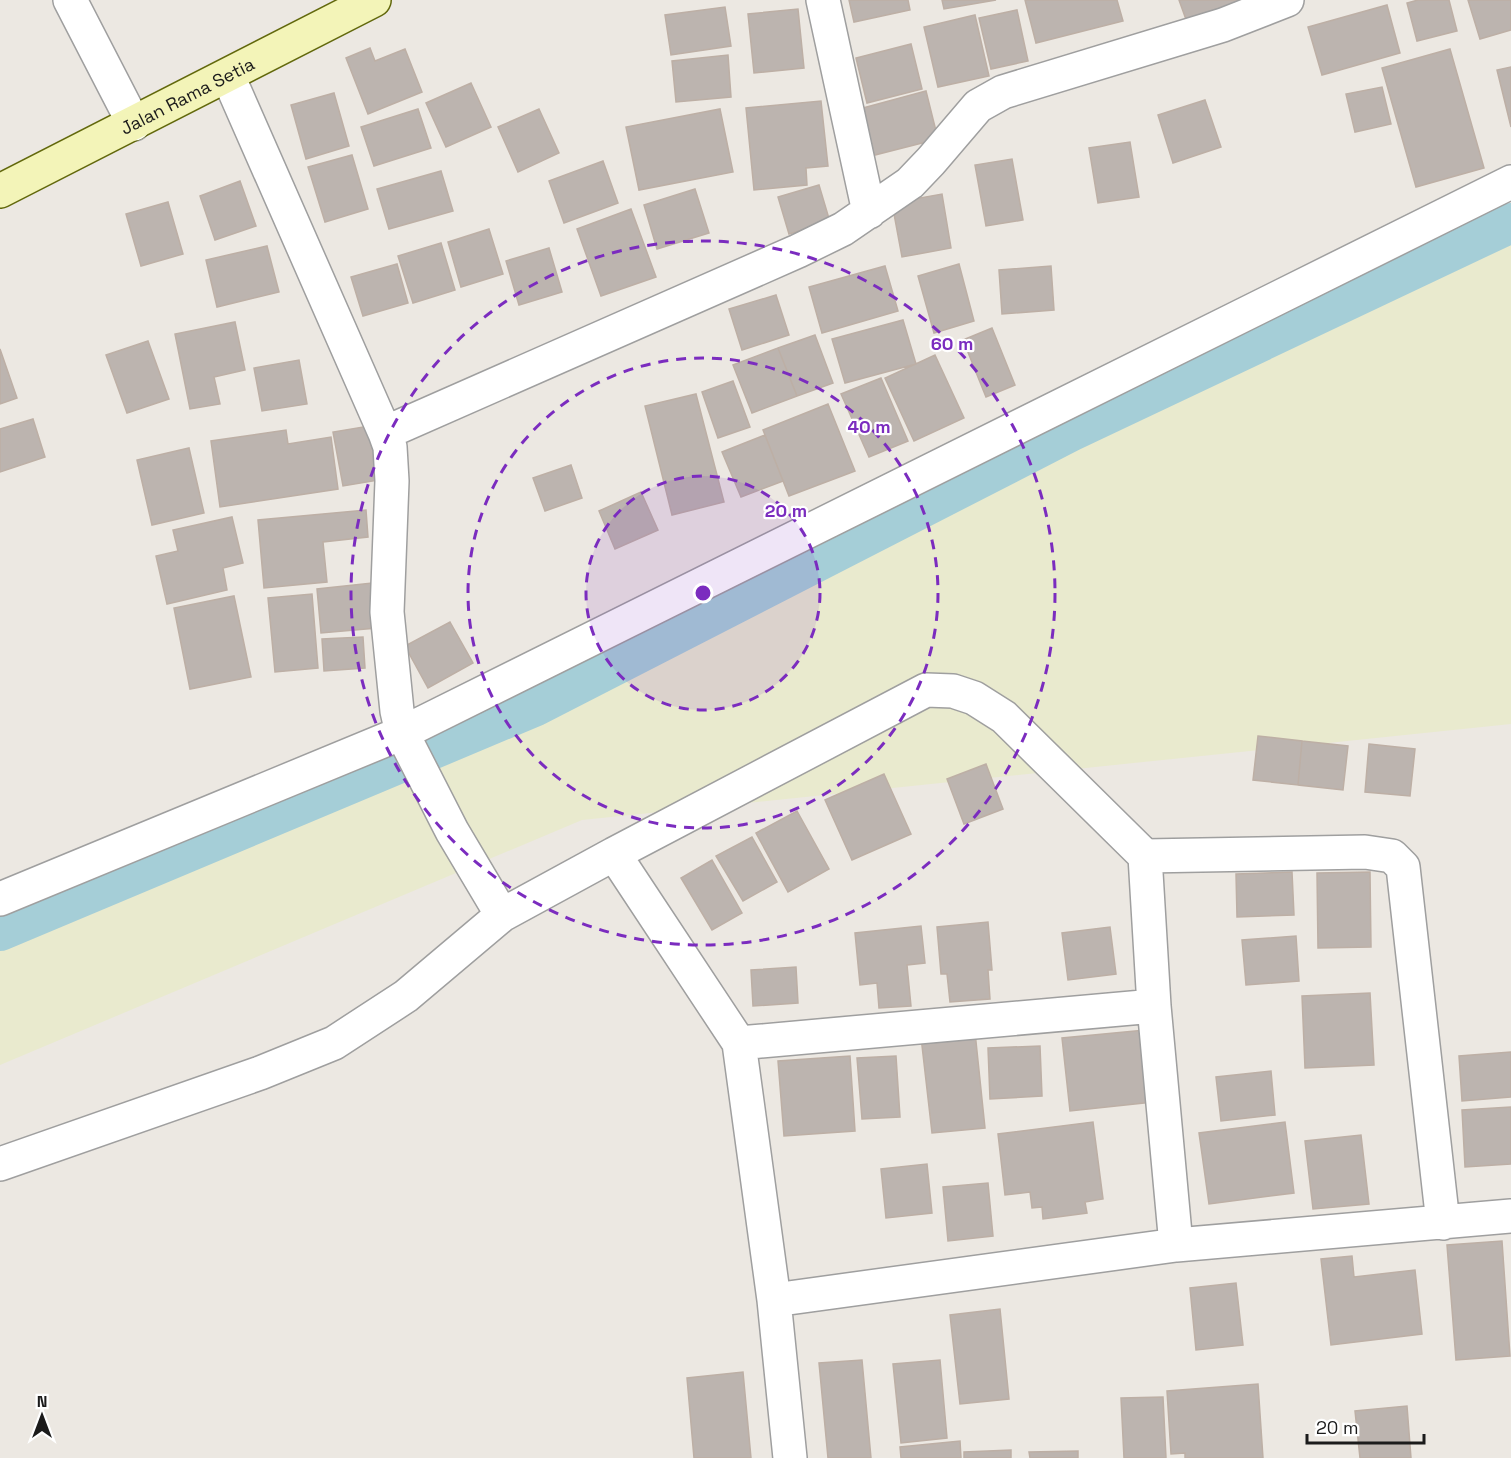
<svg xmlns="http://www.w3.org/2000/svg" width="1511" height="1458" viewBox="0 0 1511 1458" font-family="'Space Grotesk',sans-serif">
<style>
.farmland{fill:#e9eace}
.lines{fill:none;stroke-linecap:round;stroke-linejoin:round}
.canal{stroke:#a5ced7;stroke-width:40}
.building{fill:#bcb4af;stroke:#bdafa5;stroke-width:1.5}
.street-casing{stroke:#9f9f9f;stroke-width:36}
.secondary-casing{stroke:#62680c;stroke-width:36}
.street{stroke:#fff;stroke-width:33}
.secondary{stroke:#f3f4b8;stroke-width:33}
.ring{fill:none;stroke:#7b2cbf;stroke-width:3;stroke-dasharray:10 8}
.labels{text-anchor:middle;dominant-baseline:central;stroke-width:4.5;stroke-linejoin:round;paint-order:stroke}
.street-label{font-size:18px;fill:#1b1b1b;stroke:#fff}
.centre{fill:#7b2cbf;stroke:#fff;stroke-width:3}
.ring-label{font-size:18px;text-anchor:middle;font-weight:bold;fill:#7b2cbf;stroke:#fff;stroke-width:4.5;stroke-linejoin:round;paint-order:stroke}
</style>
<rect width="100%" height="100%" fill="#ece8e2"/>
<!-- farmland -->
<path class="farmland" d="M1511,223V724L582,820L0,1065V918L536,706L1070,432Z"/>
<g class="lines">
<!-- canal -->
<path class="canal" d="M0,931L536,706L1070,432L1511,223"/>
</g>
<!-- building -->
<path class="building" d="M849,0H908L910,10L854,22Z
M942,0H996L944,9Z
M1025,0H1117L1123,21L1036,43Z
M1179,0H1240L1242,6L1188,25Z
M1418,0H1449L1457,31L1417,41L1407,3Z
M1468,0H1511V30L1480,39Z
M1387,5L1400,53L1322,75L1308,27Z
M725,7L731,46L671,55L665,15Z
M798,9L804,68L754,73L748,14Z
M1017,10L1028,61L991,69L979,18Z
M975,15L989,76L938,87L924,27Z
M911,44L922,89L867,103L856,58Z
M370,48L375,61L405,49L422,92L368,114L346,58Z
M1450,49L1484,168L1416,187L1382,68Z
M728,55L731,97L676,102L672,61Z
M1511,67V127L1497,70Z
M471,83L491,127L446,147L426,103Z
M1382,87L1391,124L1355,132L1346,94Z
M926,91L938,139L871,156L859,109Z
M334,93L349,146L306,159L291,105Z
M1205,100L1221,147L1173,163L1158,115Z
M821,101L828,166L806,168L807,185L754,190L746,108Z
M418,109L431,148L374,166L361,127Z
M539,109L559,153L518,172L498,127Z
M720,109L733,172L639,190L626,127Z
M1130,142L1139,197L1098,203L1089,148Z
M352,155L368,209L325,222L308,167Z
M1012,159L1023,220L986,226L975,165Z
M603,161L618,203L564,223L549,181Z
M441,171L453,211L389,229L377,189Z
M240,181L256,226L215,240L200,196Z
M819,185L830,222L789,234L778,197Z
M695,189L709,233L657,249L644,205Z
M942,194L951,248L902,257L892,203Z
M168,202L183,254L141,266L126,214Z
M631,209L656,277L601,296L577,229Z
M489,229L503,274L461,287L448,242Z
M441,243L455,290L413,303L398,256Z
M267,246L279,292L217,307L206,260Z
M549,248L562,292L519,305L506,261Z
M397,264L408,303L363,316L351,277Z
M959,264L974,321L934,333L918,276Z
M885,266L898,311L822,333L809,287Z
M1051,266L1054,310L1002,314L999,270Z
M776,295L789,335L742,350L729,309Z
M903,320L916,364L845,383L832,339Z
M235,322L245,370L214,377L220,404L190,409L175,334Z
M992,328L1015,385L986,397L963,340Z
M815,335L833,383L797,396L778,348Z
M148,341L169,399L127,413L106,355Z
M778,348L797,396L752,413L733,365Z
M0,349L17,398L0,404Z
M935,355L964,418L914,441L885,378Z
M299,360L307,404L262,411L254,368Z
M881,378L908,441L869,457L841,394Z
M733,381L750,427L718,438L702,392Z
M696,394L724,502L672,515L645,406Z
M828,404L855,471L789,496L763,430Z
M33,419L45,457L0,472V429Z
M375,425L385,479L343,486L333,432Z
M286,430L288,444L331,437L338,489L220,507L211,441Z
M765,435L783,481L741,497L722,452Z
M189,448L204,513L152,525L137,460Z
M571,465L582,498L545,511L533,478Z
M641,492L658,530L615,549L599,511Z
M366,510L368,537L323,542L327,582L264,588L258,520Z
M232,517L243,563L223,568L227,590L167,604L156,556L178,551L173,530Z
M372,583L377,628L321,633L317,589Z
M312,594L318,668L275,672L268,598Z
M234,596L251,677L190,689L174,608Z
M450,622L473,663L428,688L405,646Z
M363,637L365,668L324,671L322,639Z
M1258,736L1302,741L1298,785L1253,780Z
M1302,741L1348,746L1343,790L1298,785Z
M1369,744L1415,749L1410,796L1365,792Z
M986,764L1003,809L964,824L947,779Z
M884,774L911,834L852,860L825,800Z
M797,811L829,869L788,892L756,833Z
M752,837L777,882L743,901L716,856Z
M712,860L742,913L712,930L681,878Z
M1292,872L1294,915L1237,917L1236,874Z
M1370,872L1371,947L1318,948L1317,873Z
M988,922L992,970H988L990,999L950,1002L947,974H941L937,927Z
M921,926L925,963L907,965L911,1006L879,1008L877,983L860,985L855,933Z
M1110,927L1116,974L1068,980L1062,933Z
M1296,936L1299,981L1246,985L1242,940Z
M796,967L798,1003L753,1006L751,970Z
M1370,993L1374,1065L1305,1068L1302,996Z
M1145,1030L1153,1102L1070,1111L1062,1038Z
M975,1032L985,1128L932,1133L921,1037Z
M1040,1046L1042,1096L990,1099L988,1048Z
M1511,1052V1097L1462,1101L1459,1056Z
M850,1056L855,1131L784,1136L778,1061Z
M896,1056L900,1117L862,1119L857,1058Z
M1271,1071L1275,1115L1221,1121L1216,1077Z
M1511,1107V1164L1465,1167L1462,1110Z
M1093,1122L1103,1199L1085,1202L1087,1213L1043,1219L1042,1207L1032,1208L1030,1192L1005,1195L998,1134Z
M1285,1122L1294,1193L1209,1204L1199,1133Z
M1361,1135L1369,1204L1313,1209L1305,1141Z
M927,1164L932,1213L886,1218L881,1169Z
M988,1183L993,1236L948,1241L943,1187Z
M1502,1241L1510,1356L1456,1360L1447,1245Z
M1352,1256L1354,1277L1415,1270L1422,1334L1331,1345L1321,1259Z
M1236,1283L1243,1345L1196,1350L1190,1288Z
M1000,1309L1009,1399L960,1404L950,1315Z
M862,1360L871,1458H828L819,1363Z
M940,1360L947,1438L901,1443L893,1364Z
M743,1372L751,1458H694L687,1378Z
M1258,1384L1263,1458H1185V1453L1171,1454L1167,1391Z
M1163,1397L1166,1458H1124L1121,1398Z
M1407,1406L1411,1458H1360L1355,1411Z
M960,1441L961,1458H901L900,1447Z
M1011,1450V1458H964V1452Z
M1078,1451V1458H1030L1029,1452Z"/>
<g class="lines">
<defs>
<path id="street" d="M70,0L134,124
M823,0L869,212
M228,76L385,433L798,251L843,229L910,183L931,161L978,106L1003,92L1223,25L1287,0
M385,433L390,447L392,481L387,612L397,711L402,733L452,831L502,915
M614,854L926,690L953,691L974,698L1004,717L1145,856L1365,852L1392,856L1403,867L1443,1223
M1145,856L1154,1006L1176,1245
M0,899L402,733L1511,182
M739,1043L1154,1006
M0,1164L260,1073L334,1043L406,996L502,915L614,854L739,1043L774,1300L790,1458
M774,1300L1176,1245L1511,1216"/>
<g id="secondary">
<path id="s1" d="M0,191L374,0"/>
</g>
</defs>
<!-- street casing -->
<use href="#street" class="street-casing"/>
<!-- secondary casing -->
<use href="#secondary" class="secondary-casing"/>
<!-- street -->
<use href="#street" class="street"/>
<!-- secondary -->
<use href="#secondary" class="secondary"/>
</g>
<!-- distance rings -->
<circle cx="703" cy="593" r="117" fill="#7b2cbf" fill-opacity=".12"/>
<g class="ring">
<circle cx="703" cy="593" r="117"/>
<circle cx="703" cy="593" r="235"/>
<circle cx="703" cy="593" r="352"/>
</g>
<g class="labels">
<!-- street labels -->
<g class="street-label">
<text stroke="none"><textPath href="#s1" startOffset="210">Jalan Rama Setia</textPath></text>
</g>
</g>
<circle cx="703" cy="593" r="9" class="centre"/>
<g class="ring-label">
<text x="952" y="350">60 m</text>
<text x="869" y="433">40 m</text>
<text x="786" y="517">20 m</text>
</g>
<!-- north arrow -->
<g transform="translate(42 1416)" stroke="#ffffff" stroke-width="4.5" paint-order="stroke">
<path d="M0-4.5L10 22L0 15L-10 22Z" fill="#1b1b1b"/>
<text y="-9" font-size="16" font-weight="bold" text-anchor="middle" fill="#1b1b1b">N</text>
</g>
<!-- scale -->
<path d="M1307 1434v9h117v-9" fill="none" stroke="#1b1b1b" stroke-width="3"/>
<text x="1316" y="1434" font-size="18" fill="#1b1b1b" stroke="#ffffff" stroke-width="4.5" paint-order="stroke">20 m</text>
</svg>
